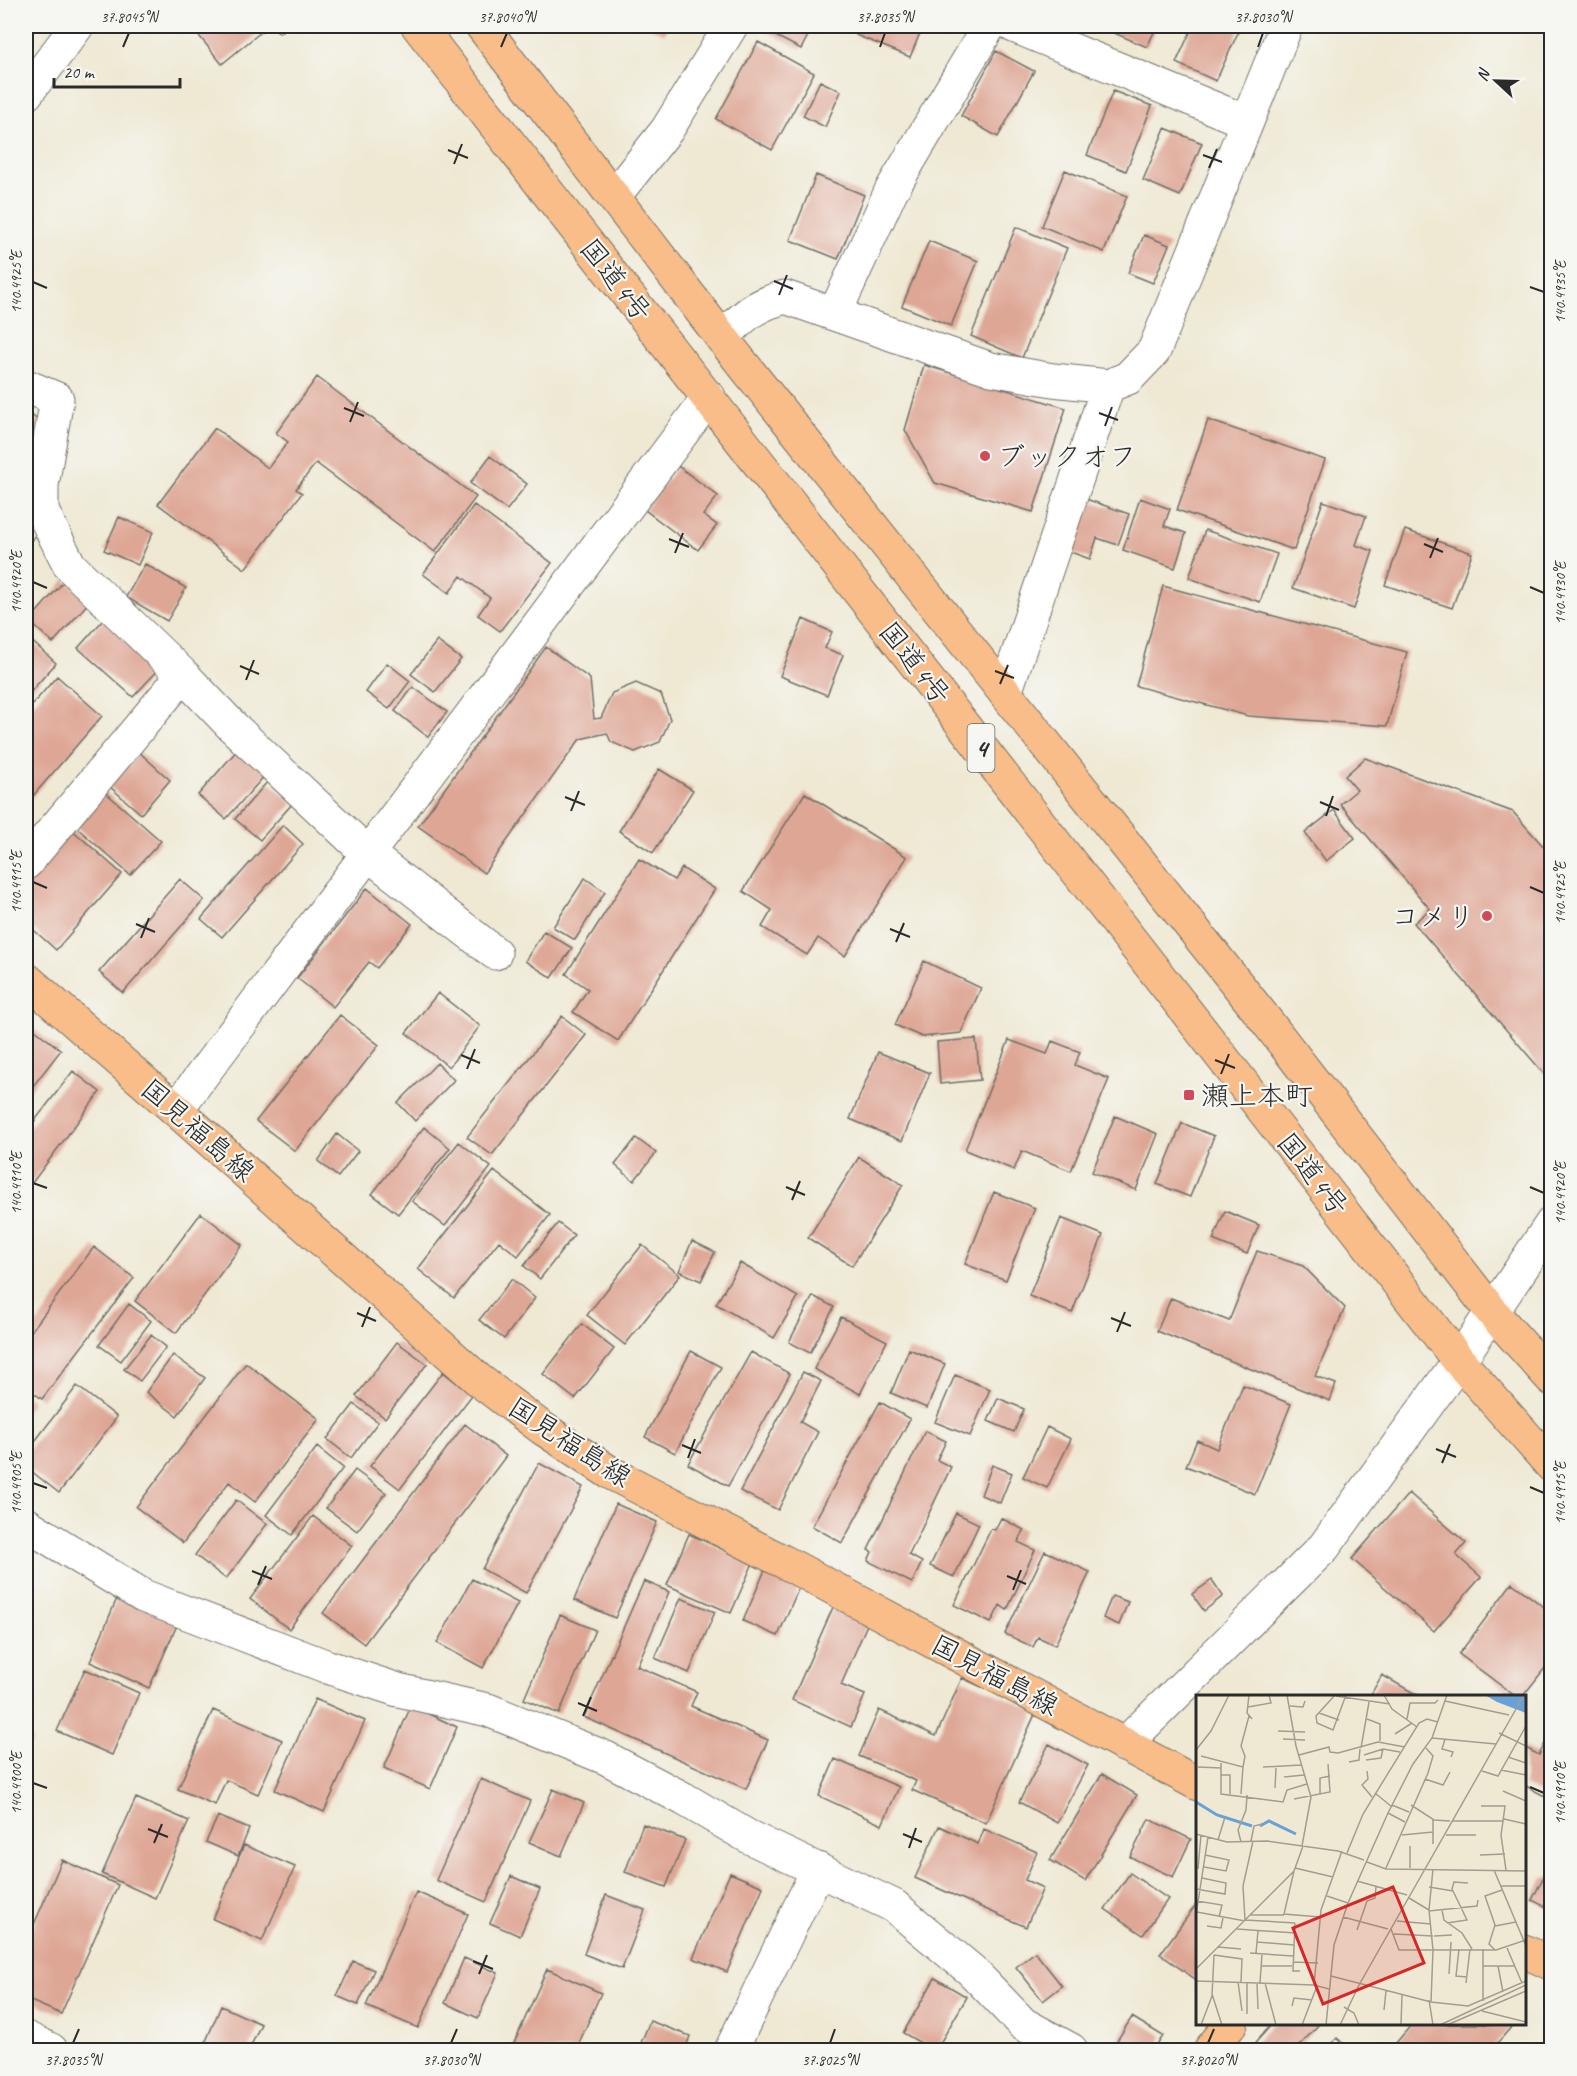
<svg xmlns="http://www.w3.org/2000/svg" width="1577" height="2076" viewBox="0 0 1577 2076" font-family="Caveat,'Klee One',sans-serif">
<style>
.building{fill:#dea694}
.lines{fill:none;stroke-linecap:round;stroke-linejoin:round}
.minor-casing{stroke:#706e66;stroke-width:35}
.major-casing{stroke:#706e66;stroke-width:35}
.highway-casing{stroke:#706e66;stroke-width:35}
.minor{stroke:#fff;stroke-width:33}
.major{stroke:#f8bd89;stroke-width:33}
.highway{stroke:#f8bd89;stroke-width:33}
.ticks{fill:none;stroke:#2b2b2b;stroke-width:2}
.poi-dot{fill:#d1495b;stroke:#f6f6f2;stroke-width:2}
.labels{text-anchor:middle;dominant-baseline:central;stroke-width:4.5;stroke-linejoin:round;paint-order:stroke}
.shield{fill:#f6f6f2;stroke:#686867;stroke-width:1.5}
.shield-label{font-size:27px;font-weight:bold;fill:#2b2b2b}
.street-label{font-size:28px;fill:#2b2b2b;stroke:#f6f6f2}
.poi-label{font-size:28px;fill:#2b2b2b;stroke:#f6f6f2;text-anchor:start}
.inset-river{fill:none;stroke:#68a1d7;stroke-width:3}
.inset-road{fill:none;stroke:#a19d90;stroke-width:1.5}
.view{fill:#d62828;fill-opacity:0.15;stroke:#d62828;stroke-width:3}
.inset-edge{fill:none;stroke:#2b2b2b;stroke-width:3}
.neatline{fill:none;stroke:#2b2b2b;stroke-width:2}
.ticks-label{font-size:15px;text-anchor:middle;fill:#2b2b2b}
</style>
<rect width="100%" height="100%" fill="#f6f6f2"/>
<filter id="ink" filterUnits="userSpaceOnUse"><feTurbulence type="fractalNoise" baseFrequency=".0167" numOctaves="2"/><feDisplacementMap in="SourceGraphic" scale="12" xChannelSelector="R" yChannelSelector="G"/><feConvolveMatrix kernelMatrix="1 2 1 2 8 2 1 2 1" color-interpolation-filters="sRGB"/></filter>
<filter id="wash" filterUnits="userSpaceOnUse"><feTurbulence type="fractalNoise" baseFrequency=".008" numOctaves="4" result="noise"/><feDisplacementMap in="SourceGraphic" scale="24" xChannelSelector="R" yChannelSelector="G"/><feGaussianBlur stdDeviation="1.35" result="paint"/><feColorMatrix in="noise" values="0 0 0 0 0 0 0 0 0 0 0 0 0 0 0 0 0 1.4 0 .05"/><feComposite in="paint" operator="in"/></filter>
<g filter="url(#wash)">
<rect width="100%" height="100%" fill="#efe9d4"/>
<g id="blocks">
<!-- building -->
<path class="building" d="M191,26H268L222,64Z
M273,26H289L279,33Z
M646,26H669L665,34Z
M756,26H813L801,49Z
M860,26H923L910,57L856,35Z
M1106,26H1157L1147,47L1105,29Z
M1193,26H1241L1216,81L1176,63Z
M758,42L814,73L772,150L716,119Z
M996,51L1034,71L998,137L961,116Z
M820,81L841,91L825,127L803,116Z
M1113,91L1152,106L1126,171L1087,155Z
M1165,128L1202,143L1180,196L1143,180Z
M1065,170L1127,196L1104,252L1042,226Z
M816,175L864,195L838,259L790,240Z
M1016,227L1067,248L1022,358L971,336Z
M1144,235L1169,245L1153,283L1128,273Z
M929,241L978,261L951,326L902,306Z
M924,365L1066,408L1033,512L935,483L905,430Z
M317,377L476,497L435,552L316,463L296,489L302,493L245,569L158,504L215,428L268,468L288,442L276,433Z
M26,410L43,425L26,445Z
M1208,420L1325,460L1294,550L1177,510Z
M490,456L527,484L507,510L470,483Z
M678,466L718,496L703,515L717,525L698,550L645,510Z
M1083,498L1129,514L1118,545L1097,538L1090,559L1065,550Z
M1140,498L1170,509L1164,526L1186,533L1175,568L1123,550Z
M1323,501L1366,516L1356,545L1373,551L1354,609L1293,588Z
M474,505L552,563L500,631L478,615L490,598L461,576L449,593L423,574Z
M119,517L153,532L138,565L104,550Z
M26,523L37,533L26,547Z
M1205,530L1277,554L1260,602L1189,578Z
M1405,530L1472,553L1452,608L1385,585Z
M145,564L186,588L167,621L126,597Z
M65,580L90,601L53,643L29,621Z
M1163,586L1407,652L1387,726L1248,716L1136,686Z
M104,619L160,668L133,697L78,648Z
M803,619L832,632L825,648L843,655L827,695L780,676Z
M26,636L56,663L26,697Z
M437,641L461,659L435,692L411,674Z
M546,647L590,679L594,719L601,718L612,693L636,683L661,694L670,719L660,742L635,752L611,742L607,733L580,739L484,873L418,826Z
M387,663L410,681L389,709L366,692Z
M57,676L102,716L26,804V712Z
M413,687L447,712L428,737L395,711Z
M239,748L267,773L226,819L198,795Z
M139,752L170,780L141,814L109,786Z
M1365,758L1513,812L1552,856V1083L1414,923L1430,909L1340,804L1357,790L1345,776Z
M659,769L693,790L653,853L619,831Z
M268,781L293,803L260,840L235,819Z
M105,792L161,841L130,875L75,826Z
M805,793L907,857L845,956L818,938L807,955L762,927L772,910L743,891Z
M1334,810L1355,838L1326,861L1305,833Z
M283,825L303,844L222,937L201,919Z
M70,828L122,874L56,950L26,923V879Z
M639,859L674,880L682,868L715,889L618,1041L573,1012L588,989L566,974Z
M585,878L605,892L575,940L553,927Z
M180,879L204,900L123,993L99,972Z
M367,888L412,924L377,968L369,962L333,1007L297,978Z
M544,931L572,948L552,978L525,961Z
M924,961L981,988L961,1033L922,1037L895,1025Z
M438,993L480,1026L449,1067L406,1033Z
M340,1015L379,1045L295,1151L256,1121Z
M562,1016L586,1035L492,1155L467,1137Z
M31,1027L61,1050L30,1090L26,1087V1035Z
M976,1039L980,1080L940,1084L937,1042Z
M1009,1040L1047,1054L1052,1041L1080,1052L1075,1065L1109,1079L1071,1171L1022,1151L1014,1170L965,1150Z
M878,1052L930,1073L902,1141L850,1119Z
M437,1063L454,1080L415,1121L398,1103Z
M73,1071L100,1092L32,1183L26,1178V1132Z
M1115,1116L1158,1134L1136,1190L1092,1172Z
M1182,1123L1214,1136L1190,1197L1157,1184Z
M424,1127L450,1148L398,1214L372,1194Z
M337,1134L358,1151L338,1177L318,1161Z
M636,1138L656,1153L634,1181L615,1165Z
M459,1142L491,1167L445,1226L412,1201Z
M859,1157L903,1185L852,1266L808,1238Z
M494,1171L550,1215L518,1256L499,1241L454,1298L418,1269Z
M994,1192L1035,1208L1006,1280L965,1264Z
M1225,1211L1259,1225L1247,1254L1213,1240Z
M201,1213L242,1245L176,1333L135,1301Z
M1061,1218L1103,1235L1072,1313L1029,1296Z
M558,1223L574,1235L540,1279L524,1266Z
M692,1241L715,1252L701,1281L679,1271Z
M642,1245L680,1275L625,1345L587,1315Z
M94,1247L134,1278L42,1399L26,1387V1338Z
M1257,1251L1303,1266L1345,1308L1315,1376L1336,1384L1330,1401L1157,1331L1171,1298L1229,1321Z
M740,1263L798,1297L774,1338L716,1304Z
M512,1279L535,1298L504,1339L479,1320Z
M813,1296L834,1307L810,1353L789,1342Z
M129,1304L151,1321L121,1361L99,1345Z
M841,1317L887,1341L860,1394L814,1369Z
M582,1324L614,1349L575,1399L543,1374Z
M151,1335L166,1347L140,1381L124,1369Z
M397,1342L427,1364L385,1418L356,1396Z
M909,1349L945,1364L927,1408L891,1393Z
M691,1351L721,1367L675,1453L645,1437Z
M751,1352L790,1374L728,1486L688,1464Z
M173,1355L205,1378L177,1416L146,1392Z
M246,1363L319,1419L255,1502L229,1482L183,1543L136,1507Z
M443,1372L472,1395L400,1489L370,1466Z
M803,1372L821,1381L800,1422L818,1432L778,1510L740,1491Z
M955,1375L990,1389L970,1436L935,1422Z
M1243,1385L1291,1404L1255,1494L1186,1466L1197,1440L1217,1449Z
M77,1386L117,1417L59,1493L26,1467V1453Z
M26,1395L33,1401L26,1411Z
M998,1398L1024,1409L1014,1432L988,1421Z
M880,1402L910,1419L842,1543L812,1526Z
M354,1404L378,1422L351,1458L327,1439Z
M465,1424L506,1456L364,1644L323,1613Z
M1047,1427L1071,1439L1047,1488L1023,1477Z
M925,1431L946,1441L937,1460L951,1467L909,1555L922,1562L912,1583L868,1561L872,1552L868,1550Z
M317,1447L343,1468L292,1535L266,1515Z
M539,1463L583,1487L526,1593L482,1569Z
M992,1465L1012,1473L1000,1503L981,1495Z
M355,1470L386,1493L357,1531L326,1508Z
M1409,1493L1466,1543L1456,1555L1481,1577L1434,1631L1352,1559Z
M236,1500L267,1524L226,1579L195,1555Z
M616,1504L657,1522L615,1618L574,1600Z
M956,1513L979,1524L954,1577L930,1566Z
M313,1516L352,1546L289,1629L250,1599Z
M1001,1518L1024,1530L1018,1542L1035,1550L1007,1610L1000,1605L991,1623L954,1605L991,1529L995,1530Z
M689,1534L753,1563L731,1613L667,1585Z
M1045,1551L1090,1572L1055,1645L1038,1637L1033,1647L1005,1634Z
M765,1570L800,1585L778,1636L743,1621Z
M472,1579L518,1603L483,1668L437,1643Z
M1212,1580L1223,1596L1204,1611L1192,1594Z
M644,1581L669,1592L637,1666L697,1692L691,1706L768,1740L746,1789L584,1717Z
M1512,1583L1552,1613V1659L1523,1696H1515L1459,1654Z
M118,1596L178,1623L149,1688L90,1662Z
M1112,1596L1128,1602L1119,1625L1103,1618Z
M681,1598L715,1612L689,1673L655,1658Z
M834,1605L869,1620L841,1685L865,1695L851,1727L792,1700Z
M560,1615L595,1630L559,1714L524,1699Z
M85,1669L139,1693L112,1755L57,1731Z
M1382,1675L1419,1696H1370Z
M962,1678L1036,1712L986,1823L912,1790L916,1781L859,1756L879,1710L936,1736Z
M315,1699L365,1721L324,1812L275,1790Z
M411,1706L457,1727L430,1789L384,1768Z
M213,1710L282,1740L258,1794L226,1780L215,1805L178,1789Z
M1552,1730V1800L1524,1785V1747L1539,1755Z
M26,1737L32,1740L26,1755Z
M1049,1744L1088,1765L1057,1823L1019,1802Z
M835,1759L899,1787L882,1825L819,1796Z
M1102,1774L1137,1795L1085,1881L1050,1860Z
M481,1779L530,1801L486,1902L436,1880Z
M553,1789L584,1803L561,1856L529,1842Z
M136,1798L189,1821L155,1898L102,1874Z
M218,1816L249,1829L238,1856L206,1842Z
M1149,1819L1191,1839L1173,1877L1130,1857Z
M643,1824L685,1840L666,1887L625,1872Z
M939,1826L978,1844L984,1829L1037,1852L1025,1880L1043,1888L1026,1927L915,1878Z
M244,1845L295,1867L262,1941L213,1919Z
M62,1860L118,1885L61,2014L26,1999V1943Z
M730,1873L763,1887L727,1972L693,1958Z
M1130,1873L1168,1899L1143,1935L1105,1909Z
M511,1876L540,1889L520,1936L490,1923Z
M1552,1876V1910L1532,1900L1543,1878Z
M416,1892L468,1914L418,2028L366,2006Z
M606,1895L645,1910L622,1969L584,1954Z
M1198,1902V1981L1160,1954Z
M1035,1952L1062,1986L1043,2001L1016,1967Z
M464,1958L498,1973L478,2018L445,2003Z
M353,1961L374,1970L358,2005L337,1996Z
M547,1969L601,1993L576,2050H511Z
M935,1978L967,1997L936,2050H933L903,2033Z
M221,2006L261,2024L249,2050H209L203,2048Z
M1132,2017L1163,2036L1154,2050H1111Z
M650,2021L690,2036L685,2050H638Z
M1272,2024H1319L1296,2050H1249Z
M1412,2024H1514L1491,2050H1390Z
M1337,2038L1351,2050H1326Z"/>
</g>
</g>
<g filter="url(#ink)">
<use href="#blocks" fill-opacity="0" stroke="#706e66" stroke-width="1.5"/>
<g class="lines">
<defs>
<path id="minor" d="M1014,26L1247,122
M26,94L77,26
M614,196L667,130L731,26
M835,313L891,191L989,26
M722,338C744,316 754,305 785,297L991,369L1053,380L1108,386L1128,378L1154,351L1286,26
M26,386L57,399L42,485V511L70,566L183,675L233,727L368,854L495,953
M1005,693L1108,386
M26,863L183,675
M176,1110L709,397
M26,1524L143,1596L328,1667L398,1690L488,1710L606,1758L684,1799L749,1837L894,1906L972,1971L1023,2024L1071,2050
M1124,1745L1324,1547L1459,1361L1552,1223
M26,2038L51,2050
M731,2050L818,1869"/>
<path id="major" d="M26,979L176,1110L480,1381L542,1428L609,1472L792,1566L1198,1784
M1524,1951L1552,1964
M1210,2050L1231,2024"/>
<path id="highway" d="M418,26L1459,1361L1552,1466
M482,26L722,338L1261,1014L1492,1312L1552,1379"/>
</defs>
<!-- minor casing -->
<use href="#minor" class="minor-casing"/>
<!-- major casing -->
<use href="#major" class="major-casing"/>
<!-- highway casing -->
<use href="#highway" class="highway-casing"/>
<!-- minor -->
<use href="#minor" class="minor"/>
<!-- major -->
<use href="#major" class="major"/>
<!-- highway -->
<use href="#highway" class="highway"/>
</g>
</g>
<!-- ticks -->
<path class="ticks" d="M123,47L129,33M501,47L507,33M880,47L885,33M1258,47L1263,33M448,150L468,158M1203,155L1222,162M454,164L462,144M1209,168L1217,149M774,281L793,289M33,282L47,288M1530,287L1544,292M779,295L787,275M344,408L364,416M1099,413L1118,420M350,422L358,402M1105,426L1112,407M669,539L689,547M1424,544L1443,552M675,553L683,533M1430,558L1438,538M33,582L47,588M1530,587L1544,593M240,666L259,674M995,671L1014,678M246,680L254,660M1000,684L1008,665M565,797L585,805M1320,802L1339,810M571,811L579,791M1326,816L1333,796M33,882L47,888M1530,887L1544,893M136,924L155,932M890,929L910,937M141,938L149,918M896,942L904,923M461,1055L480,1063M1215,1060L1235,1068M467,1069L475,1049M1221,1074L1229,1054M33,1183L47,1188M786,1187L805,1195M1530,1187L1544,1193M792,1200L800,1181M357,1313L376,1321M1111,1318L1131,1326M362,1327L370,1307M1117,1332L1125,1312M682,1445L701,1453M1436,1449L1456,1457M688,1458L695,1439M1442,1463L1450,1444M33,1483L47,1488M1530,1487L1544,1493M252,1571L272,1579M1007,1576L1026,1584M258,1585L266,1566M1013,1590L1021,1570M578,1703L597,1711M583,1716L591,1697M33,1783L47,1788M1530,1787L1544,1793M148,1829L168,1837M903,1834L922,1842M154,1843L162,1824M909,1848L916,1828M473,1961L493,1969M479,1974L487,1955M73,2043L79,2029M451,2043L457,2029M830,2043L835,2029M1208,2043L1214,2029"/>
<!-- markers -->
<g class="poi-dot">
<circle cx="985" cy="456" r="6"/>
<circle cx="1487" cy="916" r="6"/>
<rect x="1183" y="1089" width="12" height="12" rx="3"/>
</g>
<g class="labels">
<!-- shield labels -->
<rect class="shield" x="967.5" y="724" width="27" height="48" rx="4.5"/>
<g class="shield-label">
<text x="981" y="748">4</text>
</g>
<!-- street labels -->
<g class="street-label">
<text transform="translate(616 280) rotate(52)">国道4号</text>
<text transform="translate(915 663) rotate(52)">国道4号</text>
<text transform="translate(198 1130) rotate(41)">国見福島線</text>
<text transform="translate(1313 1174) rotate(52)">国道4号</text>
<text transform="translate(570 1442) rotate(33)">国見福島線</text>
<text transform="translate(995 1675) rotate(28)">国見福島線</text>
</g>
<!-- poi labels -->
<g class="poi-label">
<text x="997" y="456">ブックオフ</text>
<text x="1475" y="916" text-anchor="end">コメリ</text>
<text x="1201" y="1095">瀬上本町</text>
</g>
</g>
<!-- overview -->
<g transform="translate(1196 1695)">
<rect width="330" height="330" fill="#efe9d4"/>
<path d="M289,0H330V18L301,7Z" fill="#68a1d7"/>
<path class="inset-river" d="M0,107L21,120L56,131M64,131L73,126L100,139"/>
<path class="inset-road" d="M53,0L51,18L56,24M91,0L100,51L115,102L106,151M139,0L120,21L121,28L137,35L150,0M188,0L196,14L221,32M140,1L194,9M249,6L313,20M94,11L107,12L109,6M52,12L75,8L73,0M123,18L143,25M171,24L184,29V46M211,24L214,8H239L242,5M82,36L109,37M303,38L330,51M199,39L216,28M236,43L300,49M87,44L109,45M249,44L246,54L257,57L255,62M165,53L173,7M0,55L15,36L33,0M103,60L133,52L134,57L142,58L182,47L209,52M168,60L187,54L204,57M5,61L47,72L45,99M312,62L330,68M170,65L185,63L187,54M153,67L163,65L164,54M25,68V99L87,107L91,95L111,89M2,72L25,73M47,72L49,61L45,51L53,21M67,72L105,70M305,75L330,80M171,76L172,84L166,90L176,102M286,76L302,81L330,31M25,80H34V99M88,82L108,80M229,84L247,90L254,77M79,93L80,73M307,96L330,106M179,98L196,112M124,99V83L134,81M98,104L134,97L132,69M196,110L213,117M215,110L238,125L254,126M285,111H309L307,126M192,118L209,127M237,124V149M308,124L330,129M257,126H307L305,140L310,175M0,139L31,147L71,146L142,156L168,165M206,140L237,137M250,140H280M22,145L29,122M55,146L58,131L66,129M57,146L47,191L49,225L99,228M45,147L42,135L50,115L51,100M214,151V173M151,158L167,119L223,28L231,24L242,27M284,160L309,159M171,167L190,174L330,176M8,172L30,176L33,165L9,160M99,173L137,182M190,173L232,78L237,61L230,53M2,174L5,140M298,175L330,251M98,176L88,219L124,222M161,186L211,200M304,191H330M233,192L257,196M0,194L29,199L30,188L6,183M131,201L152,208M213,203L233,215M1,206L26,210L23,222M246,215L248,225L266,238L276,254M233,216L281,211L282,205M1,217L49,226M0,220L12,142M55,220H88M147,222L192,234M201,226L235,229M99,228L97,276H104M251,228L271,225L256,194L258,187L272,188M11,231L25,233L27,223M299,231L320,227M41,234L99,238M195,234L203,255H300L330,245M161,235L171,206L179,203L180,192M198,239L237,241M238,241L256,240M61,247L98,250M22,252L45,254M311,253L326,288M263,254L260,281L271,282M287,254V306M299,255L293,249L299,230L289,201L306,195M54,258L97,261M60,258L62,236M18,260L46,264L45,287M97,267L122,268M65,271H96M287,271H318M302,271L307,297M0,274L98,176L107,151M253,279L255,247M135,281L235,307L272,311L330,286M0,286L118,290L133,294M42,287L46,316M51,288V319M61,288L62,314M64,288L66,259M69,288L80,330M270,288L274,254M118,290L125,215L146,156M16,299L26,330M233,305L237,330M235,307L237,255L233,215L237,174M96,311L98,303L116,305M148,312L158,318L163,330M188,315L190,296M286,316L330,327M5,330L16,301L18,260M106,330L121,291M130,330L138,250L152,208L192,118L217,69L236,43L251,0M144,330L163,290L328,0M205,330L206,300M244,330L330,290M251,330L330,296"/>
<path class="view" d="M197,192L228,268L127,309L97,233Z"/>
<rect width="330" height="330" class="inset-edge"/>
</g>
<!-- margin -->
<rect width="1577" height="2076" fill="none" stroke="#f6f6f2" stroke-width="66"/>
<!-- north arrow -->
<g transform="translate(1496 81) rotate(292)" stroke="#f6f6f2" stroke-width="4.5" paint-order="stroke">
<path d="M0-4.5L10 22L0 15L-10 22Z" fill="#2b2b2b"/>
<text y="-9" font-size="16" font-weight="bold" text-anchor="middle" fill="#2b2b2b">N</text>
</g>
<!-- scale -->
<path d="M54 78v9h126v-9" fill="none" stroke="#2b2b2b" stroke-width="3"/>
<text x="63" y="78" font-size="18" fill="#2b2b2b" stroke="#f6f6f2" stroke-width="4.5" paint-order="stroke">20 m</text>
<rect x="33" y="33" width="1511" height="2010" class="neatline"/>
<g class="ticks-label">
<text x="129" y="22">37.8045°N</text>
<text x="507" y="22">37.8040°N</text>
<text x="885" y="22">37.8035°N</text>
<text x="1263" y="22">37.8030°N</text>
<text transform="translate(16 282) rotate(-90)" y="5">140.4925°E</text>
<text transform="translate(1560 292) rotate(-90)" y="5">140.4935°E</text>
<text transform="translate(16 582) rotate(-90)" y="5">140.4920°E</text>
<text transform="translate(1560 593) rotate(-90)" y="5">140.4930°E</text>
<text transform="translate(16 882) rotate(-90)" y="5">140.4915°E</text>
<text transform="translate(1560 893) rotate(-90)" y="5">140.4925°E</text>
<text transform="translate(16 1183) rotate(-90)" y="5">140.4910°E</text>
<text transform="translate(1560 1193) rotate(-90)" y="5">140.4920°E</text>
<text transform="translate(16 1483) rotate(-90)" y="5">140.4905°E</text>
<text transform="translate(1560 1493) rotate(-90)" y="5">140.4915°E</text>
<text transform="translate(16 1783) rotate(-90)" y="5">140.4900°E</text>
<text transform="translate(1560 1793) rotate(-90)" y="5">140.4910°E</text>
<text x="73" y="2065">37.8035°N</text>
<text x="451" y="2065">37.8030°N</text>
<text x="830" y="2065">37.8025°N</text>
<text x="1208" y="2065">37.8020°N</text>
</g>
</svg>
